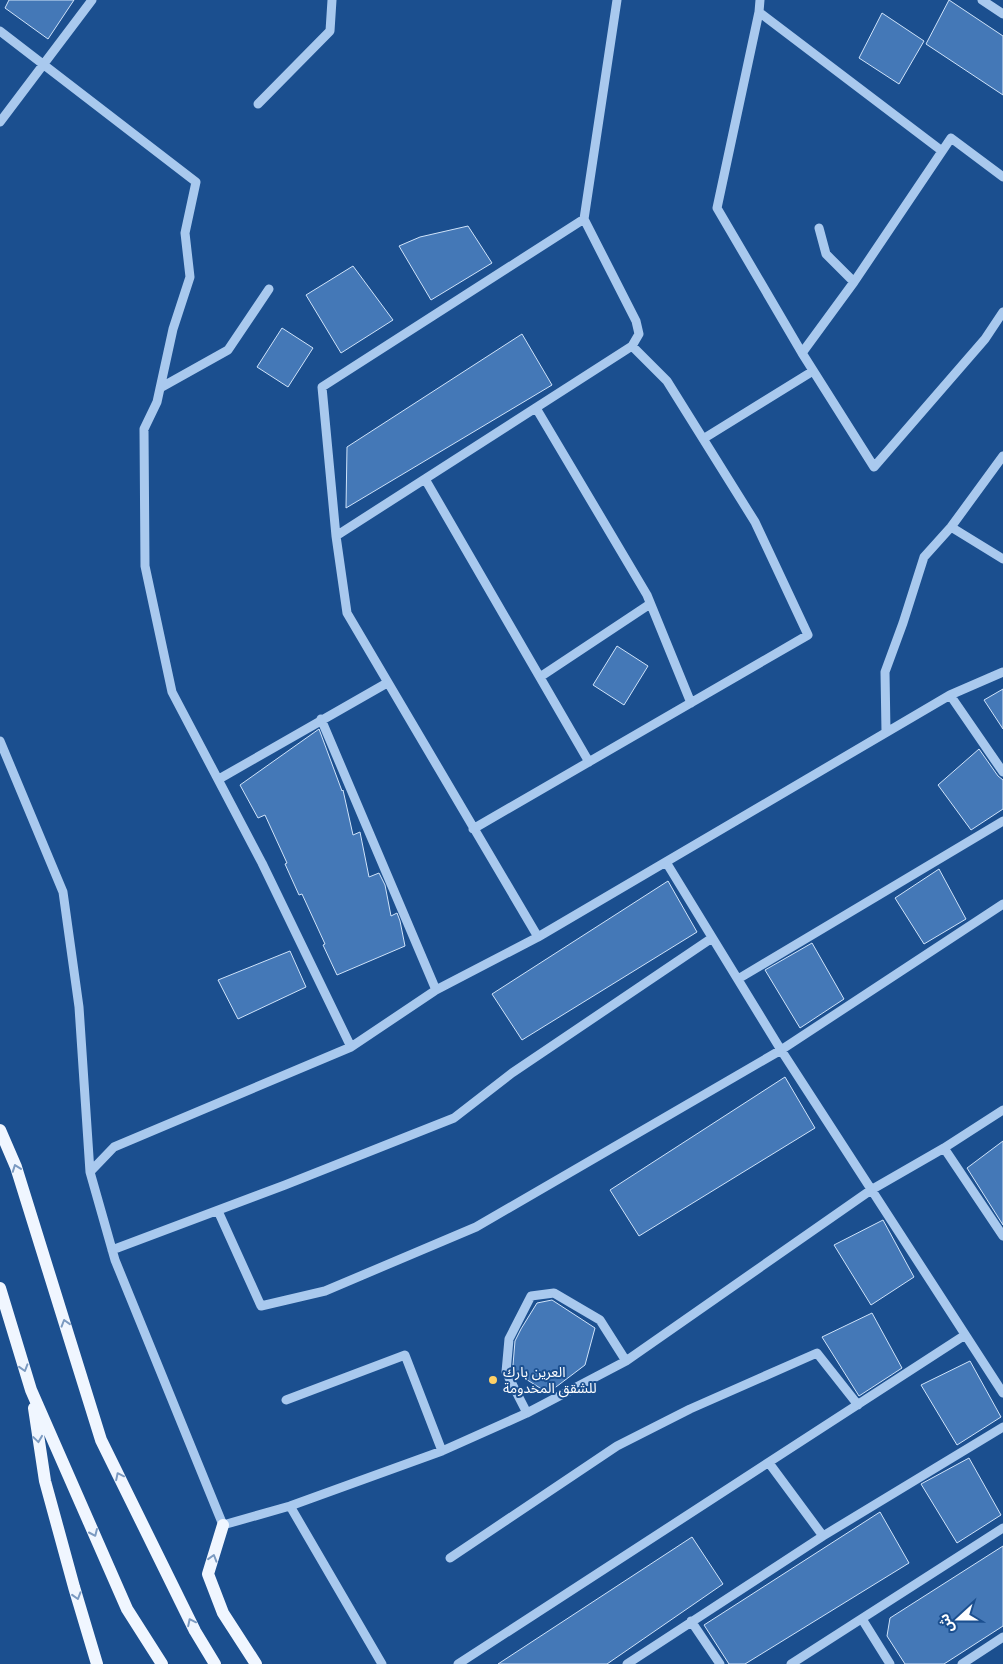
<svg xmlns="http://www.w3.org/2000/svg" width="1003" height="1664" viewBox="0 0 1003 1664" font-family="Poppins,'Noto Sans Arabic',sans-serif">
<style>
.building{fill:#4478b7;stroke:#cfe3fa}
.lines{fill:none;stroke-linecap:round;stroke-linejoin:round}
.minor{stroke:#a9c9ee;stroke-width:9}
.major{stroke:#f0f6ff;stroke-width:12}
.oneway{stroke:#7b9ac1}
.poi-dot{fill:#ffd166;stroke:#1b4f8f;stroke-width:2}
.labels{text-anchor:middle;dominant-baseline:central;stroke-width:4;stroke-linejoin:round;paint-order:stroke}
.poi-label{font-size:14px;fill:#fff;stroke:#1b4f8f;text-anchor:start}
</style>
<rect width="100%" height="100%" fill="#1b4f8f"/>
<!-- building -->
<path class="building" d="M9,0H74L48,39L5,8Z
M949,0L1003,36V95L926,44Z
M882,13L924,41L899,84L859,58Z
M468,226L492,263L431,300L399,246L420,237Z
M353,266L393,320L341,353L306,295Z
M282,328L313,348L288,387L257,367Z
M522,334L552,385L346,508L347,447Z
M617,646L648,666L624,705L593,685Z
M1003,689V729L984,700Z
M319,729L342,791L343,790L353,835L360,832L369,877L379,873L385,885L391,916L397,913L400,921L405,946L337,975L323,945L325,944L302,894L299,895L285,864L287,863L265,815L258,818L240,785Z
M979,749L998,776L1003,780V809L971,830L938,785Z
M939,869L966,919L924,944L895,898Z
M668,881L697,932L522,1040L492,994Z
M812,943L844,999L800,1028L765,970Z
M290,951L306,987L238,1019L218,980Z
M785,1077L815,1128L639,1236L610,1190Z
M1003,1141V1225L967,1168Z
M883,1220L914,1277L871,1305L834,1245Z
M552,1300L595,1328L585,1365L548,1393L513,1371V1365L515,1341L521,1329L537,1303Z
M872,1313L902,1368L859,1396L822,1337Z
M970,1361L1001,1417L957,1445L921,1385Z
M969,1458L1001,1515L957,1543L921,1484Z
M880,1512L909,1563L745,1664H729L704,1625Z
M692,1537L723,1584L607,1664H498Z
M1003,1546V1626L944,1664H905L887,1636L890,1618Z"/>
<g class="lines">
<!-- minor -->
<path class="minor" d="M760,0L759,12L717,208L802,353L874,467L985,339L1003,312
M982,0L1003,14
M759,12L942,151
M0,31L196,182L185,233L190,277L173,329L157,402L144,429L145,566L172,692L262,863L351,1047
M258,104L330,31L332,0
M0,122L92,0
M819,228L826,254L854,282
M802,353L854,282L951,138L1003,177
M160,388L228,350L269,289
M536,408L647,595L691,703
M703,439L813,371
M425,479L589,762
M951,527L1003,559
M336,536L632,346L639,334L636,321L584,219
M540,677L650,604
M950,695L1003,772
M321,719L436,990
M886,732L885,672L903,623L924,557L951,527L1003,456
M0,741L63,892L79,1007L90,1172L115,1260L223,1525L290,1506L442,1451L527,1413L626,1361L871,1190L944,1148L1003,1110
M219,779L387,683
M473,829L808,635L755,522L667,381L632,346
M666,862L781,1050L1003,1393
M538,937L347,613L336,536L322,387L584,219L617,0
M738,979L1003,821
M944,1148L1003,1236
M90,1172L114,1147L351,1047L436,990L538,937L950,695L1003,672
M218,1211L261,1306L325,1291L476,1227L781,1050L1003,904
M112,1250L285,1185L454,1118L512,1073L712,938
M286,1400L405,1355L442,1451
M527,1413L506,1372L509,1339L531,1296L554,1293L600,1320L626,1361
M769,1463L823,1536
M290,1506L382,1664
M450,1558L617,1446L690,1409L817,1353L858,1405
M862,1619L890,1664
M691,1621L720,1664
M458,1664L965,1335
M627,1664L823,1536L1003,1427
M791,1664L1003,1528
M962,1664L1003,1637"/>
<!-- major -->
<path class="major" d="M0,1130L16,1167L101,1440L195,1631L215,1664
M0,1288L31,1390L127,1609L162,1664
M34,1408L45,1481L74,1587L97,1664
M223,1525L208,1574L223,1613L256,1664"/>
</g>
<!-- one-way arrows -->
<defs><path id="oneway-chevron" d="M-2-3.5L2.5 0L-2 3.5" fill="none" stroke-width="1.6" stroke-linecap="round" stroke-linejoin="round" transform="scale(1.25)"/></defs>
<g class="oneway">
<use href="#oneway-chevron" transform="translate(16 1168) rotate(-110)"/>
<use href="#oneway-chevron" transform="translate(65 1323) rotate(-107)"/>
<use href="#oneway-chevron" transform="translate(24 1368) rotate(73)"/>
<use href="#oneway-chevron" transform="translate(38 1439) rotate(82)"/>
<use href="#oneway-chevron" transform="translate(119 1476) rotate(-116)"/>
<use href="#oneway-chevron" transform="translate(94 1533) rotate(66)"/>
<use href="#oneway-chevron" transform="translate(213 1558) rotate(-73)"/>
<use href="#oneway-chevron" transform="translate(77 1596) rotate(73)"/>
<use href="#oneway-chevron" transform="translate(191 1622) rotate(-116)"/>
</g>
<!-- markers -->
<circle class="poi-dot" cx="493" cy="1380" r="5"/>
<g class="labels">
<!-- poi labels -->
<g class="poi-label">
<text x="503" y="1372">العرين بارك<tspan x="503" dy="16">للشقق المخدومة</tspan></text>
</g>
</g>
<!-- north arrow -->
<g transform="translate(958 1619) rotate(249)" stroke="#1b4f8f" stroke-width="4" paint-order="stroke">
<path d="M0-4L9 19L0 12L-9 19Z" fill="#ffffff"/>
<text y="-8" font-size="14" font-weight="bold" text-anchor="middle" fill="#ffffff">ش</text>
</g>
</svg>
